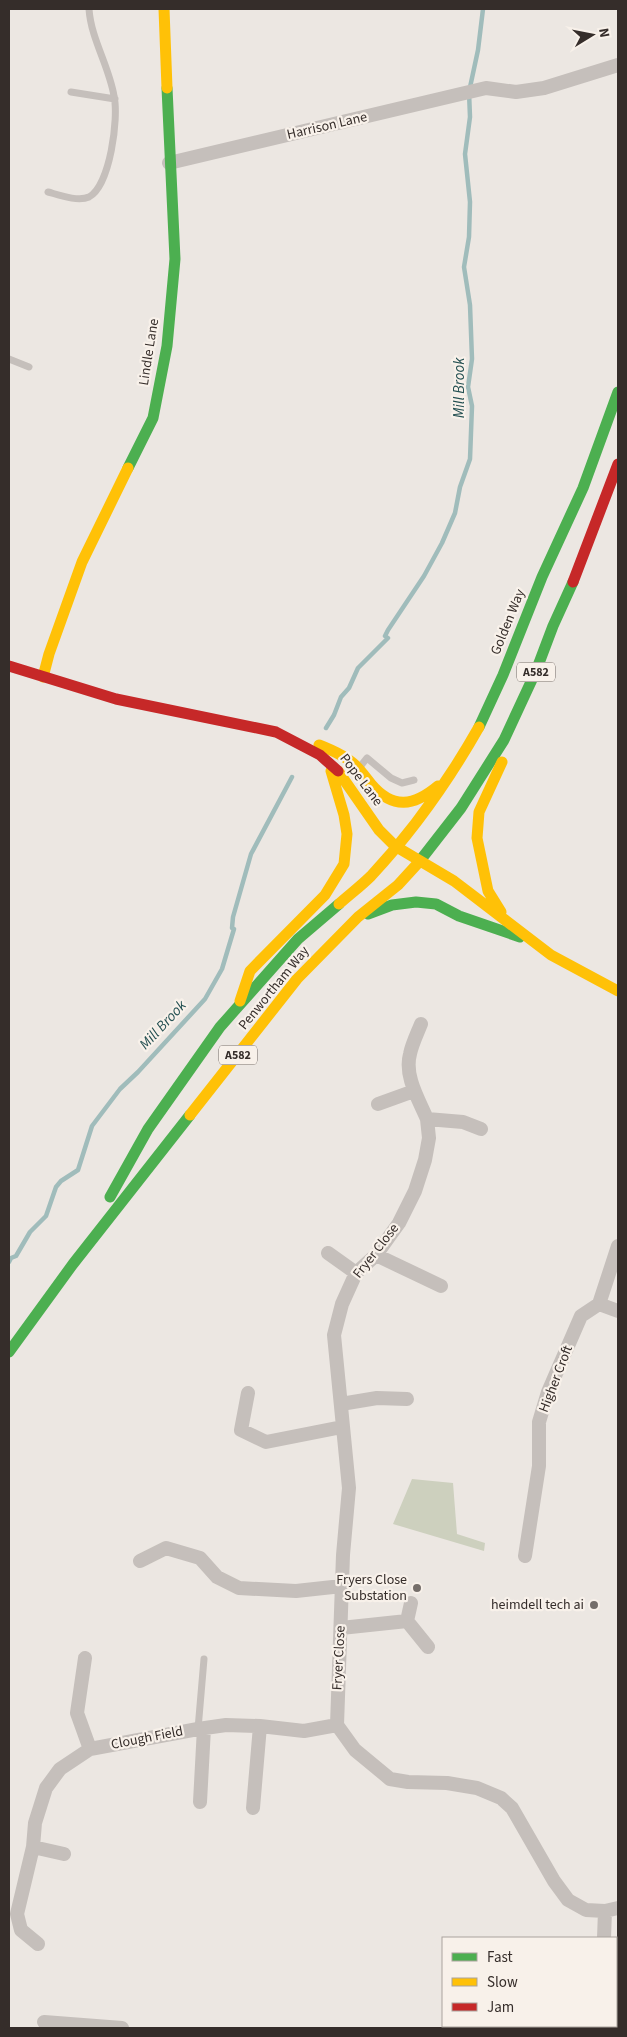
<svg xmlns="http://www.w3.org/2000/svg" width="627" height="2037" viewBox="0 0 627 2037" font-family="'Source Sans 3',sans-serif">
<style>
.green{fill:#cdd0be}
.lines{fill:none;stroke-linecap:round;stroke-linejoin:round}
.stream{stroke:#a0bcbb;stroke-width:4.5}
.lane{stroke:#c5bfbb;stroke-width:7}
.street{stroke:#c5bfbb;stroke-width:14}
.fast{stroke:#4caf50;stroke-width:11}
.slow{stroke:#ffc107;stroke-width:11}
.jam{stroke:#c62828;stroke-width:11}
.poi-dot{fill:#756e6a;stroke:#f8f1ea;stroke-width:2}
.labels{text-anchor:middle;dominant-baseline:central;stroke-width:4.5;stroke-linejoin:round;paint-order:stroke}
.shield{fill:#f8f1ea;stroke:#706864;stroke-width:1}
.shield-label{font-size:12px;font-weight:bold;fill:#352d2a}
.street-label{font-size:14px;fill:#352d2a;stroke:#f8f1ea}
.poi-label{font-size:14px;fill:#352d2a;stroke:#f8f1ea;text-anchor:end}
.water-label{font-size:15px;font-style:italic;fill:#245052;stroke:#f8f1ea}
</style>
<rect width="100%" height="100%" fill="#ece7e2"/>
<!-- green -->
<path class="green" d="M412,1479L453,1483L457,1534L485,1543L484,1551L393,1524Z"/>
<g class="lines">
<!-- stream -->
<path class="stream" d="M326,728L334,715L341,697L349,688L358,668L388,638L385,636L388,630L424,576L442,543L455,513L460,487L470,459L472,406L468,387L472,359L470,305L464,267L469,237L470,202L465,154L470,117L469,92L478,50L483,9
M9,1262L11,1258L16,1256L30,1232L46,1216L56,1187L61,1181L78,1170L92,1126L120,1089L138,1072L205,999L222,969L234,929L232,928L233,917L251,854L292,777"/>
<!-- lane -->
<path class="lane" d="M71,92L115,99
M48,192C59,195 78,202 89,197C110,186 119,118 114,96C109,66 91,39 89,9
M9,359L29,367
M359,768L367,758L391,778L402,783L414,780
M198,1729L204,1659"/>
<!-- street -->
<path class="street" d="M169,163L486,88L516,92L544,88L618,65
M421,1024C417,1034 412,1044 410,1054C404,1076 419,1100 427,1119
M378,1104L414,1091
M481,1129L463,1122L427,1119L429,1138L425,1160L415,1191L399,1223L376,1255L356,1273L342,1304L334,1335L349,1488L343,1555L337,1725L355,1750L390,1779L408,1782L447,1783L477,1788L501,1798L512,1808L554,1881L568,1900L586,1910L605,1911L618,1908
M328,1253L356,1273
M376,1255L441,1286
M599,1304L618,1311
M248,1393L241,1430L266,1442L342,1427
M341,1404L377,1398L407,1399
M525,1556L539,1466V1422L548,1392L581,1316L599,1304L618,1246
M140,1561L166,1548L200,1558L217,1577L239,1588L296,1591L342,1586
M407,1621L411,1603
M341,1628L407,1621L428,1647
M85,1658L77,1713L90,1749
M200,1802L204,1728
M253,1808L260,1726
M33,1847L64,1854
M604,1938L605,1911
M38,1944L21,1930L17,1914L33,1847L35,1823L46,1788L60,1769L90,1749L198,1729L226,1725L260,1726L304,1731L337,1725
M44,2022L122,2028
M598,2026L618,2027"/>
<!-- fast -->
<path class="fast" d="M128,468L153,418L167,346L175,259L167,88
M479,727L503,675L542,577L583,488L618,392
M419,862L461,808L504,740L536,671L553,626L573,582
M368,914L392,905L416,902L436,904L459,916L520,937
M110,1197L148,1129L220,1027L298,939L339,904
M9,1352L73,1264L190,1115"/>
<!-- slow -->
<path class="slow" d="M164,9L167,88
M43,677L49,654L82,562L128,468
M319,745C332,750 346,756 356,766C362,772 366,778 371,784C393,810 414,806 438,786
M338,771L379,830L395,846L454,881L551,955L618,991
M339,904C349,895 361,886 371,876C413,831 449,780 479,727
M501,912L488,891L477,838L479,812L502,762
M240,1001L250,971L325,895L344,864L347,834L344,815L331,771
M190,1115L297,979L358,917L398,885L419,862"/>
<!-- jam -->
<path class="jam" d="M573,582L618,464
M9,666L116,699L276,732L320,755L338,771"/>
</g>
<!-- markers -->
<g class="poi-dot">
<circle cx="417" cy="1588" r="5"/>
<circle cx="594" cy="1605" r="5"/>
</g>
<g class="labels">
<!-- shield labels -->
<g class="shield">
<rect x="517" y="662.5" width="38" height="19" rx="4"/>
<rect x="219" y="1045.5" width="38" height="19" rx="4"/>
</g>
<g class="shield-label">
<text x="536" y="672">A582</text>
<text x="238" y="1055">A582</text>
</g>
<!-- street labels -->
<g class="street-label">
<text transform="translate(327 126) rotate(-13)">Harrison Lane</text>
<text transform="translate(149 352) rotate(-81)">Lindle Lane</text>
<text transform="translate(508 622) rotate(-68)">Golden Way</text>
<text transform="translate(361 780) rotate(53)">Pope Lane</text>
<text transform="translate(274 988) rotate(-51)">Penwortham Way</text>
<text transform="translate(376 1251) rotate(-52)">Fryer Close</text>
<text transform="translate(556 1379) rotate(-69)">Higher Croft</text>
<text transform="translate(339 1658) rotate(-87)">Fryer Close</text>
<text transform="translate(147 1738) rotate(-11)">Clough Field</text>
</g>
<!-- poi labels -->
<g class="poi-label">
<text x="407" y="1580">Fryers Close<tspan x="407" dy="16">Substation</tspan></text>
<text x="584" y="1605">heimdell tech ai</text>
</g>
<!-- water labels -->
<g class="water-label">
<text transform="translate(459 388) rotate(-90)">Mill Brook</text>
<text transform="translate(163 1025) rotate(-47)">Mill Brook</text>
</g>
</g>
<!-- border -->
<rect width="627" height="2037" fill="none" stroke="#352d2a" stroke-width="20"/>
<!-- legend -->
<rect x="442" y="1937" width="175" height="90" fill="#f8f1ea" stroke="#aaa39d"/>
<rect x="452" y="1953" width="25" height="8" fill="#4caf50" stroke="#aaa39d"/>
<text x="487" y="1962" font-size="15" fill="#352d2a">Fast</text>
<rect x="452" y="1978" width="25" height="8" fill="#ffc107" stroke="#aaa39d"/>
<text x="487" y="1987" font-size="15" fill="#352d2a">Slow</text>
<rect x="452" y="2003" width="25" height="8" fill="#c62828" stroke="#aaa39d"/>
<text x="487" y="2012" font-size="15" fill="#352d2a">Jam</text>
<!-- north arrow -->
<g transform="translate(592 35) rotate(80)" stroke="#f8f1ea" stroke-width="4" paint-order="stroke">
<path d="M0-4L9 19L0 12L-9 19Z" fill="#352d2a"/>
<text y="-8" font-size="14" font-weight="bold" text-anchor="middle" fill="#352d2a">N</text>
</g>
</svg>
